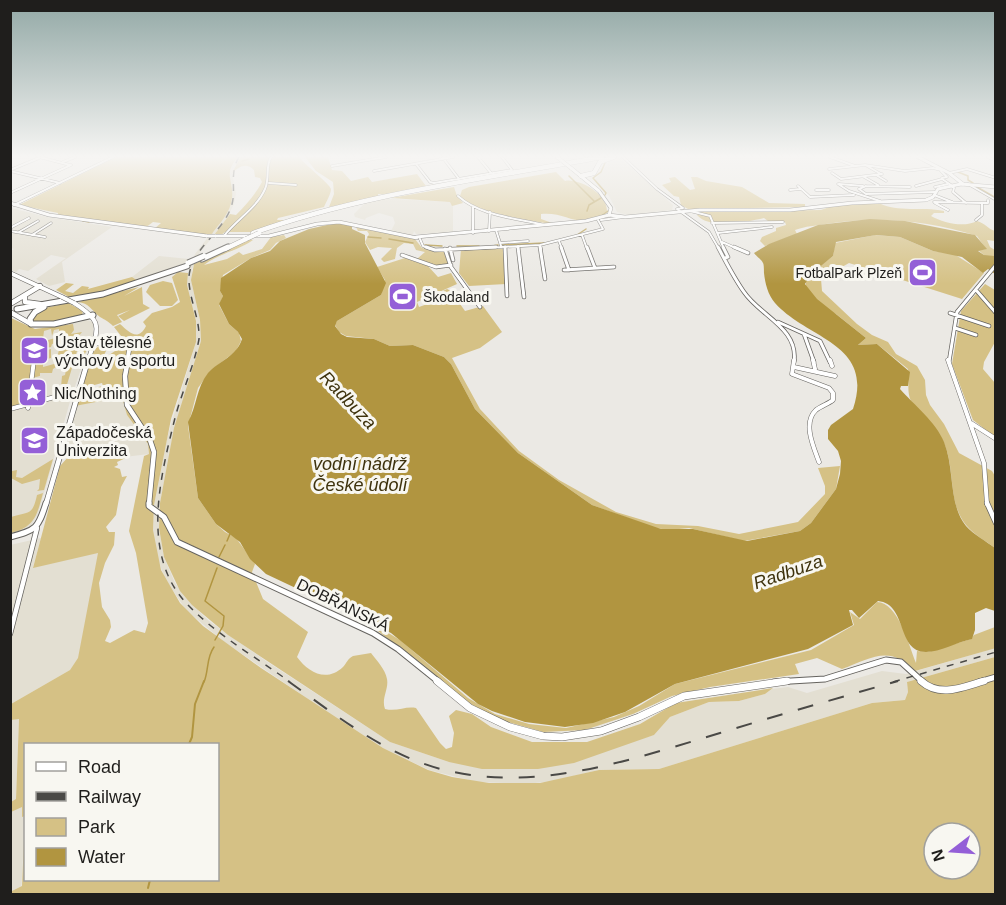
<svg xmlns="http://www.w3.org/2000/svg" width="1006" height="905" viewBox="0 0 1006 905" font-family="Arial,sans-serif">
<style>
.built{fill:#e3dfd2}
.green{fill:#d5c185;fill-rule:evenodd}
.water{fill:#b19540}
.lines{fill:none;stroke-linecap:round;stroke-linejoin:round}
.stream-far1{stroke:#b19540;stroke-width:1.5}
.stream{stroke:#b19540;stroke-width:2}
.minor-far3-casing{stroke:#65635f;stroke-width:3}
.minor-far2-casing{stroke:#65635f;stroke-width:4.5}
.minor-far1-casing{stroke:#65635f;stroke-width:5}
.minor-casing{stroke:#65635f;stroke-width:6}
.tertiary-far4-casing{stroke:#65635f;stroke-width:4}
.tertiary-far3-casing{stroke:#65635f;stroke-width:5}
.tertiary-far2-casing{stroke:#65635f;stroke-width:6}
.tertiary-far1-casing{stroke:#65635f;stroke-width:7}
.tertiary-casing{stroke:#65635f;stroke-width:8}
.secondary-casing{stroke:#65635f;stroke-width:4}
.primary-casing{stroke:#65635f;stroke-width:6}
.trunk-far1-casing{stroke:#65635f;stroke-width:5}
.trunk-casing{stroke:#65635f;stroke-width:7}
.minor-far3{stroke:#fff;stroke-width:2}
.minor-far2{stroke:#fff;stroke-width:3}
.minor-far1{stroke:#fff;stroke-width:4}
.minor{stroke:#fff;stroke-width:4.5}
.tertiary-far4{stroke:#fff;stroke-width:3}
.tertiary-far3{stroke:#fff;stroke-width:4}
.tertiary-far2{stroke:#fff;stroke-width:4.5}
.tertiary-far1{stroke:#fff;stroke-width:5}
.tertiary{stroke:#fff;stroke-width:7}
.secondary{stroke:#fff;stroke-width:3}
.primary{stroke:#fff;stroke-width:4.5}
.trunk-far1{stroke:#fff;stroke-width:4.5}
.trunk{stroke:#fff;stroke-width:5}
.rail-far1{stroke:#4a4946;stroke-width:1.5;stroke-dasharray:7 7;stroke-linecap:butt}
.rail{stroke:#4a4946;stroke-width:2;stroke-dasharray:16 16;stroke-linecap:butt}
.tertiary-bridge-far1-casing{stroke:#65635f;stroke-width:4;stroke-linecap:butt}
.tertiary-bridge-casing{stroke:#65635f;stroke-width:5;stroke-linecap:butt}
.secondary-bridge-casing{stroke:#65635f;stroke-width:4;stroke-linecap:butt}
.trunk-bridge-far1-casing{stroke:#65635f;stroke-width:5;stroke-linecap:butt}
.trunk-bridge-casing{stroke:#65635f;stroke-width:7;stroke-linecap:butt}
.tertiary-bridge-far1{stroke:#fff;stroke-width:3}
.tertiary-bridge{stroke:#fff;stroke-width:4}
.secondary-bridge{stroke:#fff;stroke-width:3}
.trunk-bridge-far1{stroke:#fff;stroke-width:4.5}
.trunk-bridge{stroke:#fff;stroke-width:5}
.labels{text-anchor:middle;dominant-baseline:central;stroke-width:6;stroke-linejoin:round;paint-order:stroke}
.far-poi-label{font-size:14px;fill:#1f1e1c;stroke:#f8f7f1;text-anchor:end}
.poi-label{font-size:16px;fill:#1f1e1c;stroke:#f8f7f1;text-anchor:start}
.street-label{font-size:16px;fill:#1f1e1c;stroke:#f8f7f1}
.water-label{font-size:18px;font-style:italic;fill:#3e320d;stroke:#f8f7f1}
</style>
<rect width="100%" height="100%" fill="#ebe9e4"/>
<!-- built -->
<path class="built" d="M237,157H240L232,173L236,193L234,204L227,218L199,254L192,269V284L200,320L201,341L173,437L160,503L159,528L164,557L175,583L186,598L209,621L266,661L390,742L449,762L617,746L654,735L670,717L709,702L739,701L765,694L772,689L788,687L807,693L882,671L906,674L995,648V657L907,682L908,692L905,700L872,703L659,769L599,770L553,781L526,784L477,782L429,770L383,748L311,701L223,641L186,610L165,579L155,551L153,530L154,505L167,438L196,342V321L187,285L188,273L195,254L223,218L231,205L229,170Z
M621,159L673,205L672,210L628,215L617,212L609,196L595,180L610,161Z
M379,198L451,202L453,207V233L416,234L414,231L413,235H407L391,231L395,223L393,217L379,213L366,218L365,220L355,217L354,214L366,202Z
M11,208L47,217L112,227L62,262L65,282L49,286L36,279L66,258L51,255L28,271L19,269L16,272L11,270V251L14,249L11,248Z
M159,256L189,259L187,262L138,281L132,277Z
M87,320L93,322V334L71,398L38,514L29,529L11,533V345L32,343L38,340L43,331Z
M123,396L127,415L148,444L149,454L108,459L91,452L61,458L75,406Z
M41,538L33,567L99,552L88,618L79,658L70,670L11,704L10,545Z
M19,718L16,799L26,801L21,894H11V720Z"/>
<!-- green -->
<path class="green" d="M116,157H299C305,165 330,184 331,189C331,194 326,202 324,207L278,218L277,220H287L254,232H225L221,235H214L230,214L236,215C246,205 255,195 262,182L260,178L255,177L254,170C246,162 239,167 232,173L240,158H237C223,175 234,180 232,198C231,212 219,224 211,235L154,229L161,223L153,222L145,228L58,215V213L19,205Z
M305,157H328L332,170L342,171L351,181L368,177L372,182L417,174L426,186L450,181L452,184L391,195L378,194V197L329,207L334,194L333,182L316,171Z
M556,172L565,181C578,178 607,193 607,211C580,233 569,211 541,214V219L555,224C537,223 468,211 460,196L462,190L469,187Z
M675,177L690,190L695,189L691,177H697L706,181L742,187L769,203L805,204V207L688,209L681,205L679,197L674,196L662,185L671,182L669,178Z
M454,187L457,196L463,203L452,206L450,202L391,198Z
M879,203C898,213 922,206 944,211V213H934L931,216C944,223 964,228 977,221C985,223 988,229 995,231V241L987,240L990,247L995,250V264L978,250L986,249L977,236C928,220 876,216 826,224C815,226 806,226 795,230L797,234L765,246L760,241L762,237L776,231V228L786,225L785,222L768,221L764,218C747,222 710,230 697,215L701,212L821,210L832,206Z
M356,227L415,239L422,248L444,251L449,264L438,266L417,259L425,252L416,250L413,244L404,243L397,248L395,259L384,262L381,259L392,248L378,247L370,250L365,242L369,234L367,231H358Z
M284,235L286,238L276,243L270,250L251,258L223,275L220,291L223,296L219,305L229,324L239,333L241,341L236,351L210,371L198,388L188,426L198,498L216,524L225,532L236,538L255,564L252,572L263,599L308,632L297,657C308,672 326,683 343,667C347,663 347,659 353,656L371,653C377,661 385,669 387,679C389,689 381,698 385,709C397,712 405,706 416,708L440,743L446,749L452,747L454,733L449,716L456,710L472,714L491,727L532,742H587L640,724L676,703L773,688L765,694L739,701L709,702L670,717L654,735L574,763L538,769H482L449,762L390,742L228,635L192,605L180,591L164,557L159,528L160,503L174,428L201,341L200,320L191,280L194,264L249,239L253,240C237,251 220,253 204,265L227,259L239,252L243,255L262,249L271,237Z
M875,235L900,237L933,251L954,254L984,273L962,299L849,263L821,279L822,291L857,324L872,335L888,342L896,354L917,366L925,380L926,395L930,405L944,424L959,453L992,471L995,476V548C986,541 974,535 966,525C947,502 956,467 943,441C936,425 919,416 911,401C906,390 910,380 908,369L877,344L858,345L866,338L836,314L799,299L814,297L806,287V280L813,271L833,256L835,243Z
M461,249H504L506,284L469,286L459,273Z
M405,258L428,266L438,277L451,273L457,284L417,302L419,307L433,302L431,297L447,289L451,291L465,311L483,306L502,332L480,348L452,358L480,409L519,451L559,480L616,512L656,524L698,526L739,534L798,522L825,494V486L818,468L840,466L836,489L811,523L800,531L744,541L689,528L669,530L655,528L592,505L518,453L475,409L451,364L444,357L413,345L390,346L374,339L346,336L339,332L335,325L337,321L381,295L385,280L377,267Z
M178,272L188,273L187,285L196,321V342L171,419L154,505L153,530L161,570L180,603L203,626L261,668L383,748L428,770L452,777L489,783H540L599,770L659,769L872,703L905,700L908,692L907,682L995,657V894H11L10,892L22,886L25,816L22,817V807L11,812V802L16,799L19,719L11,720V704L70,670L78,658L98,553L33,568L60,466L69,456L92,452L128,454V457L117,462L118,465L114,467L120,469L122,477L127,476L121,487L116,515L106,527L109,532H115L114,545L105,563L99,583L102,607L110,620L111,627L105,641L110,643L134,630L145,633L148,623L136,553L129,531L144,456L149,454L148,444L127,415L122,397L75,406L80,391L103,386L102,383L83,388L88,364L103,363L106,357L115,351L116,348L107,349L101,361L89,363C98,333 110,350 125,341L114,327L120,324C129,332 138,342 146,326L143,322L152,313L172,307L180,302L172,277ZM26,744H218V880H26ZM934,833H970V869H934Z
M132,277L138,281L109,290L69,297L56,290L66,283L74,284L65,291L73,293L82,286L89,287L88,289Z
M163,281L172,283L178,300L172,306H160L146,292L150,285Z
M985,284L995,290V342L984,362L983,369L995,383V437L973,420L952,364L961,311Z
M139,287L124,296L142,287L143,304L150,308L124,321L118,316L130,310L117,315L122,322L113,326C108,321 105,320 100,317C91,310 89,303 78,302Z
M68,303L83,311L82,315L45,323L33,322L32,316L45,308Z
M11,318L35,329L73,324L74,330L71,334L82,332L75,341L76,346L88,348L79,364L84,350L77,351L66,388L61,387L62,376L65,375L66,370L61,371V364L53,369L52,373H40V376L32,378L37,353L51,349V358L43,360V367L65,361V355L57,357L60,347L59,342L52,344L51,347L36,350L45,341L65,335L59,333V329L54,330L52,336L51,329L44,331L43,339L32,343L42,341L33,348L27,402L11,408Z
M53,459L44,490L37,491L39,489L40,479L22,484L11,478L12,471L17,470L16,477L22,478Z
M43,493C37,515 35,527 11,533V517C29,511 32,517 37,495Z
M877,602C898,602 909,646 916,663L917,651L928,652L971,639L974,635L995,627L996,648L915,671C890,644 871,658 842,669L817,658L795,664L799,674L710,687L672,696L633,714L585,730L543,732L497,719L472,705L378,631H385L400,640L468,698L495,714L529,724L566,728L614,717L639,706L675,684L811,650L854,625L850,612L860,619Z"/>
<!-- water -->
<path class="water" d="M870,219L905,221L975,235L987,249L978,251L984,255L994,256L995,274L988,269L983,273L962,257L933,251L900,237L876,235L836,242L833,256L811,274L805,284L817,299L866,338L858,345L877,344L910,372L908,386H901L900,389C914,405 936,422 944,442C955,469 948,504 966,526C974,535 986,541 995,548V611L986,608L975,613V630L972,639C957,642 940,652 926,652C896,652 908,604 878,601L859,618L852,610H849L853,625L808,649L675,684L625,712L593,723L565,727L525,722L492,711L478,704L391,633L266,574L250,559L240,542L216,524L198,498L188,422C197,406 196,388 208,373C219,361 237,356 242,339L238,332L229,324L219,304L223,296L220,291L221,278L251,258L270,251L280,241L309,229L336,223L352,226V229L365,235V243L386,283L381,295L337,321L335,326L341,334L347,337L374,339L390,346L413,345L444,357L451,364L475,409L518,453L592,505L661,529H693L747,541L800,531L811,523L836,489L840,474L841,461L838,451L828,439V430L831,425L853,409C875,343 808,340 775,303C768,295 765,283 764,273C764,272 764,264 763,263C762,260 756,256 754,253L769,244L818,225Z"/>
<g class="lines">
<!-- stream-far1 -->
<path class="stream-far1" d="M242,161L249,159
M605,163L601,172L593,178L606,193L605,195
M958,172L968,176V180L973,183
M569,176L594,201
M977,187L996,198
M587,211L589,205L601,198
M601,216L608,211
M83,221L89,222
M577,235L586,229
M368,237L381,238
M389,239L413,243
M425,245L442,246
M502,245L544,243
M457,246H479
M492,246L498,245
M227,541L230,534
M219,557L225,545
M215,640L223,626L224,616L205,601L217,568
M204,682C209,670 206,658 214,647"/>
<!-- stream -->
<path class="stream" d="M189,744L192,737L195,704L204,681
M148,888L150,880"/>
<defs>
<path id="minor-far3" d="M39,157L70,165
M478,157L491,173
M623,157L657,189L683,208L677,209
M830,157L855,166
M988,157L996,161
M443,158L459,179
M63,162L75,157
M416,164L430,182L434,183L512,170L502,157
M332,166L386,157
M867,166L881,174
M829,169L865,165L905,171L933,168L941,170
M10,170L39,158
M10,171L60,183
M374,171L453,157
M832,173L841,179
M949,173L967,169L996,178
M876,175L886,181
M864,177L878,185
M942,178L947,177L941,171L943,170
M841,179L882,174
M269,183L296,185
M838,184L849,191L880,201
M839,184L863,186
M968,184L996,200
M798,186L810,197L854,195
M866,186L859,189L866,194L935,192
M866,186L910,187
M916,186L942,179L951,185
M951,186L954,188L953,192L966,203
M935,187L948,184
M790,190L800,189
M816,190H829
M10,193L71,165
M934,195L952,202
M458,196C480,216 516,218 544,225
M934,202L982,203
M935,203L948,210
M14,205L113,157
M473,206V233
M677,209L709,232L719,249
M690,211L710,216L724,249
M601,220L624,217
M976,220L982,215V203H988V200
M712,223L783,222
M10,228L29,218
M496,230L501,246
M10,231L45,237
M489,231L490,212
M19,232L38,221
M718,233L772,227
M32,235L51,223
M582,235L587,249
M224,236C236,220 257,208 265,189C270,178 265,167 271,157
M420,239L423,246L431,249
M559,241L562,249
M722,242L738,249
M500,243L528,241
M540,245L541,249
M518,246V249
M465,249L540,245L603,229L598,220"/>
<path id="minor-far2" d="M426,247L435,250L496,247
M505,247L507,296
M518,247L524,297
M540,247L545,279
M561,247L569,270
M587,247L595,268
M718,247C726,262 734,278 744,292C760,316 799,328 794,362
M723,247L728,257L725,258
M734,247L748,253
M450,248L453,260
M445,249L451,267L480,307
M402,255L436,267L451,265
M564,270L614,267
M976,290L996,313
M950,313L989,326
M778,322L820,341L830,362
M955,328L976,335
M804,334L814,362
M33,362L35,348
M949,362L957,312L996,265"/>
<path id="minor-far1" d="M794,360L792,374L829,388L833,393V400C828,404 821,406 816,410C802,423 814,448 819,462
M813,360L815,369
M830,360L832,366
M948,360L984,463L987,504
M794,367L835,376
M28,408L34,360
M10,409L77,391
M971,423L996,439"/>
<path id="minor" d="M987,503L996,523
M10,634L37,528"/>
<path id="tertiary-far4" d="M557,157L562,161
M918,157L949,173L963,184
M571,168L599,191L611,208L609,215"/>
<path id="tertiary-far3" d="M10,273L62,297
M74,303C106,323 97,329 88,362
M93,344L121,341L130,345L127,362"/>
<path id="tertiary-far2" d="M128,360L125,376L127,405L150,440L154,452L149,504
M46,504L88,360"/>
<path id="tertiary-far1" d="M149,503V506L164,517L177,542L373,633L398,649L439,682
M10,537C36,530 38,529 46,503
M774,682L825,679L886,660L901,662L923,682
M979,682L996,677"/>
<path id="tertiary" d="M437,681L470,708L510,727L543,736L562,737L601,731L639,717L684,696L787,681
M921,681C940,698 963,687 984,681"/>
<path id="secondary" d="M10,203L49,215L207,236
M215,236H269L317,224L339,222L417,238
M416,237L586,221L609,215L625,217L700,210H790L852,203L926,200L933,197L938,189L961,184L996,187"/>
<path id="primary" d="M25,297V302L40,304
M10,304L40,286
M10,312L31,324"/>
<path id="trunk-far1" d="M581,176L594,173L600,162L614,157
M253,233C365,193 485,179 602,157
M225,249L246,239"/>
<path id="trunk" d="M202,259L228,247
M44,307L35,312L30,319L31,324H54L93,315
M17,309L103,294L187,266"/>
</defs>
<!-- minor-far3 casing -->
<use href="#minor-far3" class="minor-far3-casing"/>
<!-- minor-far2 casing -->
<use href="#minor-far2" class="minor-far2-casing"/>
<!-- minor-far1 casing -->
<use href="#minor-far1" class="minor-far1-casing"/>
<!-- minor casing -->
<use href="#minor" class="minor-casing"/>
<!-- tertiary-far4 casing -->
<use href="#tertiary-far4" class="tertiary-far4-casing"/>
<!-- tertiary-far3 casing -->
<use href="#tertiary-far3" class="tertiary-far3-casing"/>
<!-- tertiary-far2 casing -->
<use href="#tertiary-far2" class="tertiary-far2-casing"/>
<!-- tertiary-far1 casing -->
<use href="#tertiary-far1" class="tertiary-far1-casing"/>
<!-- tertiary casing -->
<use href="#tertiary" class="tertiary-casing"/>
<!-- secondary casing -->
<use href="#secondary" class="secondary-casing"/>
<!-- primary casing -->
<use href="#primary" class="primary-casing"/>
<!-- trunk-far1 casing -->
<use href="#trunk-far1" class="trunk-far1-casing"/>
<!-- trunk casing -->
<use href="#trunk" class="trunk-casing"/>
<!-- minor-far3 -->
<use href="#minor-far3" class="minor-far3"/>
<!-- minor-far2 -->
<use href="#minor-far2" class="minor-far2"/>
<!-- minor-far1 -->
<use href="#minor-far1" class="minor-far1"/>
<!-- minor -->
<use href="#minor" class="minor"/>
<!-- tertiary-far4 -->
<use href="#tertiary-far4" class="tertiary-far4"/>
<!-- tertiary-far3 -->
<use href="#tertiary-far3" class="tertiary-far3"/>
<!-- tertiary-far2 -->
<use href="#tertiary-far2" class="tertiary-far2"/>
<!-- tertiary-far1 -->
<use href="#tertiary-far1" class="tertiary-far1"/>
<!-- tertiary -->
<use href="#tertiary" class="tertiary"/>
<!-- secondary -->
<use href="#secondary" class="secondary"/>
<!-- primary -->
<use href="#primary" class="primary"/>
<!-- trunk-far1 -->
<use href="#trunk-far1" class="trunk-far1"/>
<!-- trunk -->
<use href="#trunk" class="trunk"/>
<!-- rail-far1 -->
<path class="rail-far1" d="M239,157C228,175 238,192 230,210C220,234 192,249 189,276C188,298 200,317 199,339C194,367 182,391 175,418C160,478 140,556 188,605C218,636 256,657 290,682
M893,682L996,652"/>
<!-- rail -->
<path class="rail" d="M288,681C337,716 389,758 449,771C540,792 633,759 720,733C779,715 838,698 898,681"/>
<defs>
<path id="tertiary-bridge-far1" d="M562,161L571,168"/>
<path id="tertiary-bridge" d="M62,297L74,303"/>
<path id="secondary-bridge" d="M207,236H215"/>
<path id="trunk-bridge-far1" d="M246,239L259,233"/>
<path id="trunk-bridge" d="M188,263L204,256"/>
</defs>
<!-- tertiary-bridge-far1 casing -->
<use href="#tertiary-bridge-far1" class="tertiary-bridge-far1-casing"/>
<!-- tertiary-bridge casing -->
<use href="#tertiary-bridge" class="tertiary-bridge-casing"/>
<!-- secondary-bridge casing -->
<use href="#secondary-bridge" class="secondary-bridge-casing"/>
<!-- trunk-bridge-far1 casing -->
<use href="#trunk-bridge-far1" class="trunk-bridge-far1-casing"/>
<!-- trunk-bridge casing -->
<use href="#trunk-bridge" class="trunk-bridge-casing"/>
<!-- tertiary-bridge-far1 -->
<use href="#tertiary-bridge-far1" class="tertiary-bridge-far1"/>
<!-- tertiary-bridge -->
<use href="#tertiary-bridge" class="tertiary-bridge"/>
<!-- secondary-bridge -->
<use href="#secondary-bridge" class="secondary-bridge"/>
<!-- trunk-bridge-far1 -->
<use href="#trunk-bridge-far1" class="trunk-bridge-far1"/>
<!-- trunk-bridge -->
<use href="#trunk-bridge" class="trunk-bridge"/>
</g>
<!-- sky -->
<linearGradient id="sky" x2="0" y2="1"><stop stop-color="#92a8a5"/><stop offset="0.55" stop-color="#f6f5f3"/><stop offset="1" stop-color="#f6f5f3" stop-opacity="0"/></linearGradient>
<rect width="1006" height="284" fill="url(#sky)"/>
<!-- icons -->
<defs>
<symbol id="stadium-square" viewBox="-11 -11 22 22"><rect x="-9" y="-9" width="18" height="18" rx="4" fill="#945fd7" stroke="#f8f7f1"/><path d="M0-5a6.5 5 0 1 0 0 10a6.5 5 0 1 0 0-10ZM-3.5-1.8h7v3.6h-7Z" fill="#fff"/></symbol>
<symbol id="university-square" viewBox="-11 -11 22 22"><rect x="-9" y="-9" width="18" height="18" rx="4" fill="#945fd7" stroke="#f8f7f1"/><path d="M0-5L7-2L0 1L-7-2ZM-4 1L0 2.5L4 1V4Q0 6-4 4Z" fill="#fff"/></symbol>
<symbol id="sight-square" viewBox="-11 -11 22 22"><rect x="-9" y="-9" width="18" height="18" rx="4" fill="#945fd7" stroke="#f8f7f1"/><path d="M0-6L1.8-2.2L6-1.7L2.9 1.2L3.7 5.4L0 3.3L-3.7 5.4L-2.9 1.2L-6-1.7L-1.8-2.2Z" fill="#fff"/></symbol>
</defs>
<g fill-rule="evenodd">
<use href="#stadium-square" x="906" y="256" width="33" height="33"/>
<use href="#stadium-square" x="386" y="280" width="33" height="33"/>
<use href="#university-square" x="18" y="334" width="33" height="33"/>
<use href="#sight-square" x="16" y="376" width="33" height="33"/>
<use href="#university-square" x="18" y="424" width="33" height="33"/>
</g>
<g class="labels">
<!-- far-poi labels -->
<g class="far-poi-label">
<text x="902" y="273">FotbalPark Plzeň</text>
<text x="423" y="297" text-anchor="start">Škodaland</text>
</g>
<!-- poi labels -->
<g class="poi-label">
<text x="55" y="342">Ústav tělesné<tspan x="55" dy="18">výchovy a sportu</tspan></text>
<text x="54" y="393">Nic/Nothing</text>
<text x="56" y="432">Západočeská<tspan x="56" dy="18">Univerzita</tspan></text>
</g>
<!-- street labels -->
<g class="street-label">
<text transform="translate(343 605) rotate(26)">DOBŘANSKÁ</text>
</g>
<!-- water labels -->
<g class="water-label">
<text transform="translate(348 400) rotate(46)">Radbuza</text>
<text x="360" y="464">vodní nádrž<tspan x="360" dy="21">České údolí</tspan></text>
<text transform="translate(788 572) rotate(-19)">Radbuza</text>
</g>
</g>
<!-- border -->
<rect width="1006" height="905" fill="none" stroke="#1f1e1c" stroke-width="24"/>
<!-- legend -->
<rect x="24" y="743" width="195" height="138" fill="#f8f7f1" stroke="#a1a09c" stroke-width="1.5"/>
<rect x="36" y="762" width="30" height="9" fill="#ffffff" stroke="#a1a09c" stroke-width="1.5"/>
<text x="78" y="773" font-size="18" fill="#1f1e1c">Road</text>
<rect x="36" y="792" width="30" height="9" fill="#4a4946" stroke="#a1a09c" stroke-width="1.5"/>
<text x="78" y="803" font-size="18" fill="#1f1e1c">Railway</text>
<rect x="36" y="818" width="30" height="18" fill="#d5c185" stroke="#a1a09c" stroke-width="1.5"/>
<text x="78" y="833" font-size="18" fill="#1f1e1c">Park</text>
<rect x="36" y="848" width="30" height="18" fill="#b19540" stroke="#a1a09c" stroke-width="1.5"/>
<text x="78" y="863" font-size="18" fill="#1f1e1c">Water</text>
<!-- north arrow -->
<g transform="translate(952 851) rotate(253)"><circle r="28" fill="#f8f7f1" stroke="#a1a09c" stroke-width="1.5"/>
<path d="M0-4.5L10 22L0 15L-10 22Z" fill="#945fd7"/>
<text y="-9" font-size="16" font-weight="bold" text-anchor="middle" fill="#1f1e1c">N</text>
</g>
</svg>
